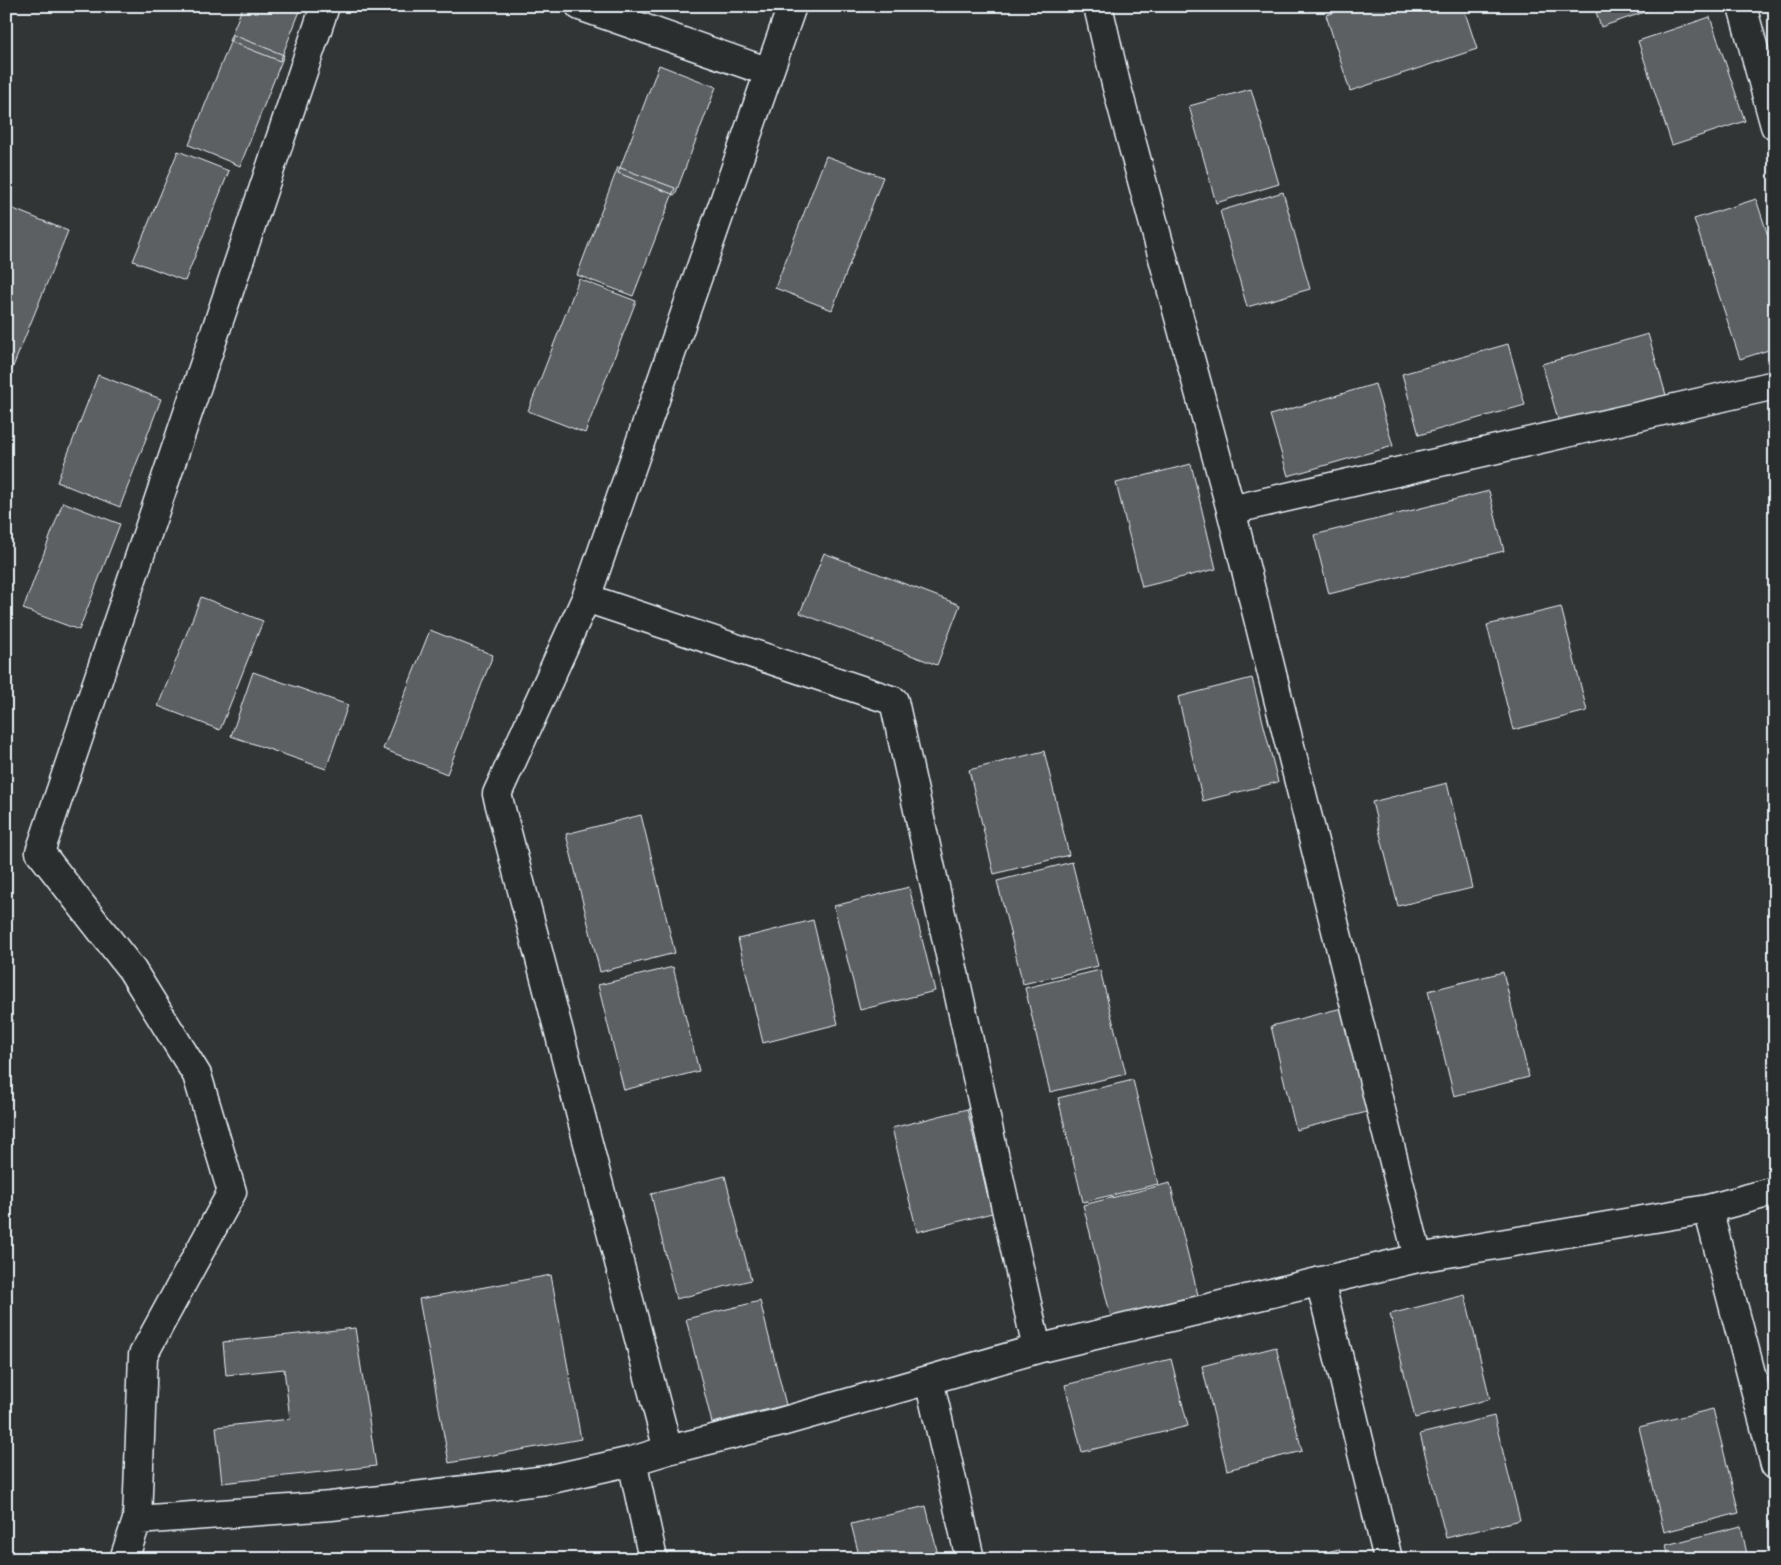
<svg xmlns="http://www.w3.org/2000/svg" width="1781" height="1565" viewBox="0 0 1781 1565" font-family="'Comic Neue',sans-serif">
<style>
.building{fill:#5c6063;stroke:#e8f1f8}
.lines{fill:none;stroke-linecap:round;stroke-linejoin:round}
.street-casing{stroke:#e8f1f8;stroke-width:31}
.street{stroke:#2a2d2e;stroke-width:28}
</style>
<rect width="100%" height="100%" fill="#323536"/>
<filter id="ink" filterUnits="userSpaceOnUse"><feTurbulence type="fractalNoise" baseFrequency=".02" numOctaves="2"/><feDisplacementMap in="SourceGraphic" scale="10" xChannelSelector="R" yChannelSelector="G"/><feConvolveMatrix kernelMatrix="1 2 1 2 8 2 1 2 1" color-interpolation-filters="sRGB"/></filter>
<g filter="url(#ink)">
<!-- building -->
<path class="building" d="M243,6H302L280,61L229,41Z
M1354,6H1463L1477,49L1350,91L1326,15Z
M1594,6H1662L1601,27Z
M1710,17L1745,121L1672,145L1638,41Z
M233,35L284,55L240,166L189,145Z
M659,65L716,87L675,195L618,173Z
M1251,89L1279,184L1216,203L1189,106Z
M178,151L229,171L185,281L133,261Z
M826,156L883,177L832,310L775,288Z
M618,167L675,188L633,296L577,275Z
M1283,192L1310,289L1247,307L1220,211Z
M1756,199L1775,257V348L1740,359L1694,219Z
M6,206L68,231L6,384Z
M579,279L636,301L585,433L528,411Z
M1648,334L1666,395L1560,426L1542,364Z
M1508,344L1525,405L1419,435L1402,374Z
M98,375L161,399L120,507L57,482Z
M1375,384L1393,446L1288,476L1270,415Z
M1191,464L1216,569L1142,587L1116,483Z
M1489,491L1504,551L1329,594L1314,535Z
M63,502L120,524L79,630L23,609Z
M824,553L960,605L937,665L800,613Z
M201,597L263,621L220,730L158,706Z
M1561,607L1587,711L1513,730L1487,625Z
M430,630L493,655L447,774L383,749Z
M253,672L348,705L326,769L231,736Z
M1252,678L1278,782L1203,801L1178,697Z
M1044,751L1069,855L994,874L969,770Z
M1447,783L1472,888L1398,906L1372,802Z
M641,815L675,953L600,972L566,834Z
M1072,862L1098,966L1023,984L997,881Z
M909,887L935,991L860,1010L834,906Z
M813,920L838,1024L763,1043L738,939Z
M673,967L699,1071L624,1090L598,985Z
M1100,970L1126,1074L1050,1092L1025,988Z
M1503,972L1529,1077L1454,1096L1428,991Z
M1346,1007L1371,1111L1296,1130L1271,1026Z
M1133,1080L1158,1184L1083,1202L1058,1098Z
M967,1109L992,1213L917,1232L892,1128Z
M725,1176L751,1280L676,1299L651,1194Z
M1170,1183L1198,1295L1111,1317L1083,1205Z
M551,1275L581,1439L449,1463L419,1299Z
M1465,1295L1490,1399L1415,1418L1390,1314Z
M760,1301L786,1405L712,1423L686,1319Z
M355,1328L376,1466L222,1483L216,1427L290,1419L284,1369L226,1375L223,1342Z
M1276,1347L1302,1451L1227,1470L1202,1366Z
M1171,1359L1188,1426L1082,1452L1065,1385Z
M1713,1409L1739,1513L1664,1532L1639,1427Z
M1494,1416L1520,1520L1446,1538L1420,1434Z
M926,1506L939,1559H860L851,1524Z
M1741,1526L1748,1559H1669L1666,1545Z
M1339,1549L1342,1559H1298Z"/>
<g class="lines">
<defs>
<path id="street" d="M580,6L769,72L792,6
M1098,6L1116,84L1231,510L1418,1258
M1742,6L1775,126
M769,72L586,598L894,701L1037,1349
M1231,510L1775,385
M586,598L497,794L668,1450
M1708,1209L1775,1465
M1320,1281L1388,1559
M929,1380L970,1559
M632,1461L653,1559
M137,1520L331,1506L547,1480L632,1461L668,1450L774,1424L1037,1349L1418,1258L1708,1209L1775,1191
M124,1559L137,1520L143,1355L232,1192L197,1075L132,970L40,852L325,6"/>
</defs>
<!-- street casing -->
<use href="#street" class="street-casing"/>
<!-- street -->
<use href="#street" class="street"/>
</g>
</g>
<!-- margin -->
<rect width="1781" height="1565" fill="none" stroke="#2a2d2e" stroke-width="25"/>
<rect x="12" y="12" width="1756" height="1540" fill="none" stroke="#e8f1f8" stroke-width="2" filter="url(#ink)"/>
</svg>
